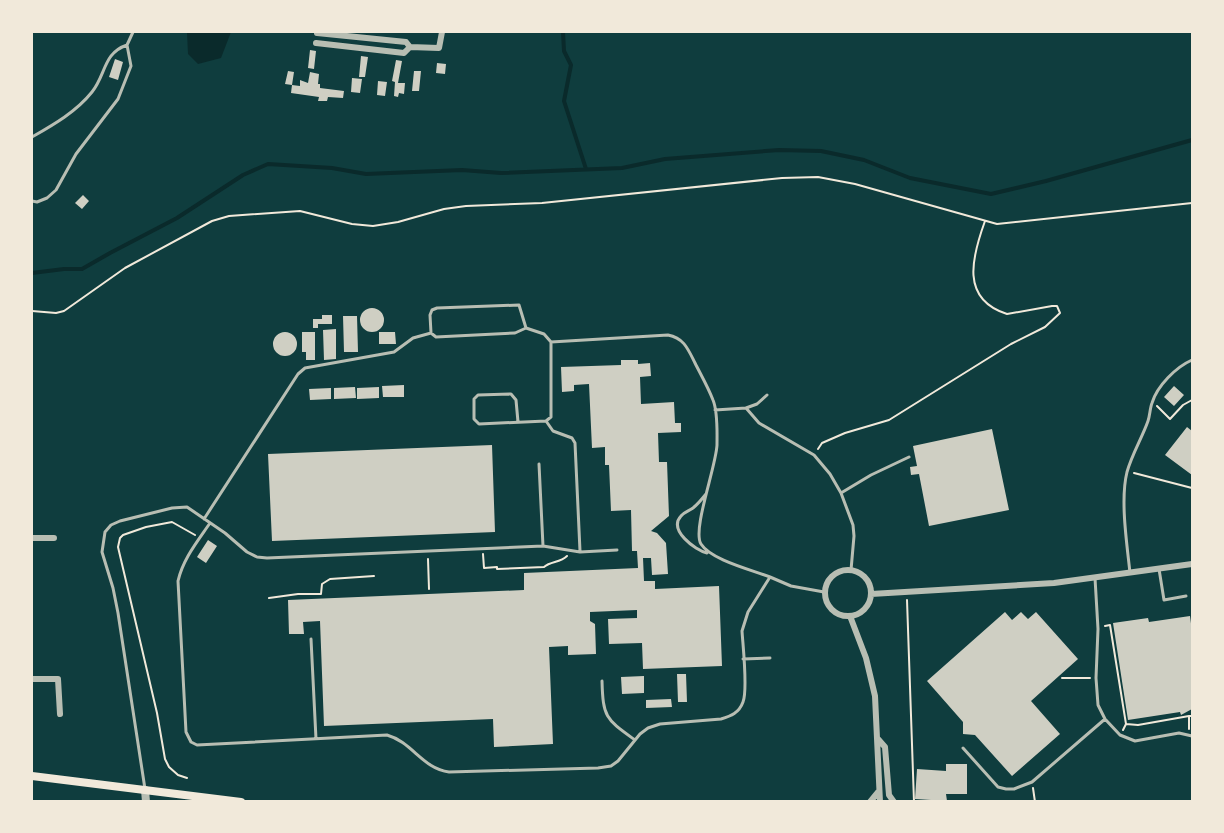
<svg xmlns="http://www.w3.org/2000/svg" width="1224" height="833" viewBox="0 0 1224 833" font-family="'Crimson Pro',serif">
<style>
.water{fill:#0a2a2b}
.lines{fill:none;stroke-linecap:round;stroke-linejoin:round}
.stream{stroke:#0a2a2b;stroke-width:4}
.building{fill:#cfcfc3}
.path{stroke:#f1e9da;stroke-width:2}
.service{stroke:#b8beb3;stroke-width:3}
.minor{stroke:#b8beb3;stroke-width:6}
.tertiary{stroke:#b8beb3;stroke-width:8}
.secondary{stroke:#f1e9da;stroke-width:8}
</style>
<rect width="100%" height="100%" fill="#0f3d3e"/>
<!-- water -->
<path class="water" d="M187,32H231L221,58L198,64L188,54Z"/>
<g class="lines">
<!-- stream -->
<path class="stream" d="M563,32L564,51L571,65L564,101L586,169
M32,273L64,269H82L110,253L177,218L243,175L268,164L332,168L366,174L462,170L501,173L622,168L665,159L779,150L821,151L864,160L910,178L991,194L1046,181L1192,140"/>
</g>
<!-- building -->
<path class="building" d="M310,50L316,51L314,69L308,68Z
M361,56L368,57L365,77H359Z
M115,59L123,62L118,80L109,77Z
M396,60L402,61L398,83H405L404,94L399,93L398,97L394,96L395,82L392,81Z
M437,63L446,64L445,74L436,73Z
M288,71L294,72L292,85L300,86V80L308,83L310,72L319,74L318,84H320V88L344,91L343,98L328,97L327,101H318L319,97L291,93L292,85L285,84Z
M414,71H421L419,91H412Z
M352,78L362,79L360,93L351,92Z
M378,81L387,82L385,96L377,95Z
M83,195L89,201L82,209L75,203Z
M360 320a12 12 0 1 1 24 0a12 12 0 1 1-24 0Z
M322,315H332V324H318V328H313V319H322Z
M343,316H357L358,352H344Z
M336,329V359L324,360L323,330Z
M273 344a12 12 0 1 1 24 0a12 12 0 1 1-24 0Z
M302,332H315V360H306V352H302Z
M379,332H395L396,344H379Z
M621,360H638V364L650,363L651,376L640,377L641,404L674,402L675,423H681V432L658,433L659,462H667L669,516L651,531L657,533L666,543L668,574L652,575L651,558H643L644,581H655V589L719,586L722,666L643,669L642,643L609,644L608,619L637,618V610L590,612V621L595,624L596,654L568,655V646L549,647L553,744L494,747L493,719L324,726L320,621L303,622L304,634H289L288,600L524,590V573L638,568L637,551H632L631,510L611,511L609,465H605V447L592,448L589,384L574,385V391L562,392L561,367L621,365Z
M404,385V397H383L382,386Z
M1174,386L1184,395L1174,406L1164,397Z
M355,387L356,398L334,399V388Z
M379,387V398L357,399V388Z
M331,388V399L310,400L309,389Z
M1187,427L1192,431V475L1165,455Z
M992,429L1009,510L929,526L919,474L911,475L910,467L917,466L913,446Z
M492,445L495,532L272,541L268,454Z
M208,540L217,546L206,563L197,557Z
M1005,612L1012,620L1021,612L1028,619L1036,612L1078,659L1031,701L1060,734L1012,776L975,735L963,734V722L927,681Z
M1190,616L1192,631V709L1181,715L1180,712L1128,720L1113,623L1148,618L1149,622Z
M677,674H686L687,702H678Z
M644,676V693L622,694L621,677Z
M671,699L672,707L646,708V700Z
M946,764H967V794H946L947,801L915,799L917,769L946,771Z"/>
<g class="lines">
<!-- path -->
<path class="path" d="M32,311L56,313L64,311L125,268L212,221L229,216L300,211L352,224L373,226L398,222L444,209L466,206L542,203L782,178L818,177L855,184L997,224L1192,203
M1157,406L1170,419L1183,405L1192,400
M818,449L822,443L845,433L889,420L1011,344L1045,327L1060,313L1057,306H1052L1007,314C960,299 972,257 985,221
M1134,473L1192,488
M483,554L484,568L497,567V569L544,567C551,561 560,563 567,556
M428,559L429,589
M269,598L298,594H321L322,584L330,579L374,576
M907,600L914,802
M1105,626L1110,625L1126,724L1123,730
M1062,678H1090
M1126,724L1138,725L1189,716
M1189,729V716H1192
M187,778L178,775L169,767L165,759L157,713L118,547L120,538L123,535L146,527L172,522L195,535
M1033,788L1035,802"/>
<!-- service -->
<path class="service" d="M32,137C53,125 76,112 92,92C106,75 103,53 127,45
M32,201L37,202L47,198L56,190L76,154L118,99L131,66L127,45L133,32
M431,333L430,315L432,310L437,308L519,305L526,328
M746,408L757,404L767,395
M715,410L746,408L759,423L814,455L830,474L841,493L853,525L854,536L851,570
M546,421L551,417V342
M518,422L516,400L511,394L478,395L474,399V419L479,424L546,421L553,431L572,438L575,443L580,551
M539,464L543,546
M841,493L871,475L909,457
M706,494C702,499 698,504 693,508C689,511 684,512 681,516C668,530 695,550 707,553
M204,519L298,374L305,368L394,352L413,338L431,333L436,337L515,333L526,328L544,334L551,342L668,335C684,338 688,349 695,363C701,375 708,387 713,400C718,412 717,432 717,445C716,467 692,530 701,544C711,560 752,570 770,577
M210,523C197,542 183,559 178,581L186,732L191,742L197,745L387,735C412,742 423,769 449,772L598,768L611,766L618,761L640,734L648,728L660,724L721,719C731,716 739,713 743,702C748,690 743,647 742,631L748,612L770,577L791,586L824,592
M1159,569L1164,600L1186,596
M1130,573C1127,544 1120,500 1127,472C1132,454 1142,438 1148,421C1150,415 1150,408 1152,403C1157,386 1176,367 1192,360
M1095,578L1098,629L1096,678L1098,705L1105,719L1120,735L1135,741L1179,733L1192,736
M311,639L316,739
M743,659L770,658
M602,681C603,718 606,719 635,740
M963,748L998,787L1006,789H1014L1032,782L1105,719
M145,789L118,613L113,588L102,552L105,532L111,525L120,521L172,508L187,507L225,533L247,552L257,557L267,558L543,546L580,552L617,550"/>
<!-- minor -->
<path class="minor" d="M317,33L406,42L410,47L439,48L442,32
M316,43L404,53L410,47
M32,538H54
M825 593a23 23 0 1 1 46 0a23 23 0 1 1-46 0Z
M871,594L1054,583L1192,564
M850,616L866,658L875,696L880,802
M32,679H58L60,714
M878,739L885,747L889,795L894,802
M870,802L879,791"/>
<!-- tertiary -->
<path class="tertiary" d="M145,790L146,802"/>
<!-- secondary -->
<path class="secondary" d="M32,776L241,802"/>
</g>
<!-- border -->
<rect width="1224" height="833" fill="none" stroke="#f1e9da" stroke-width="66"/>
</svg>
